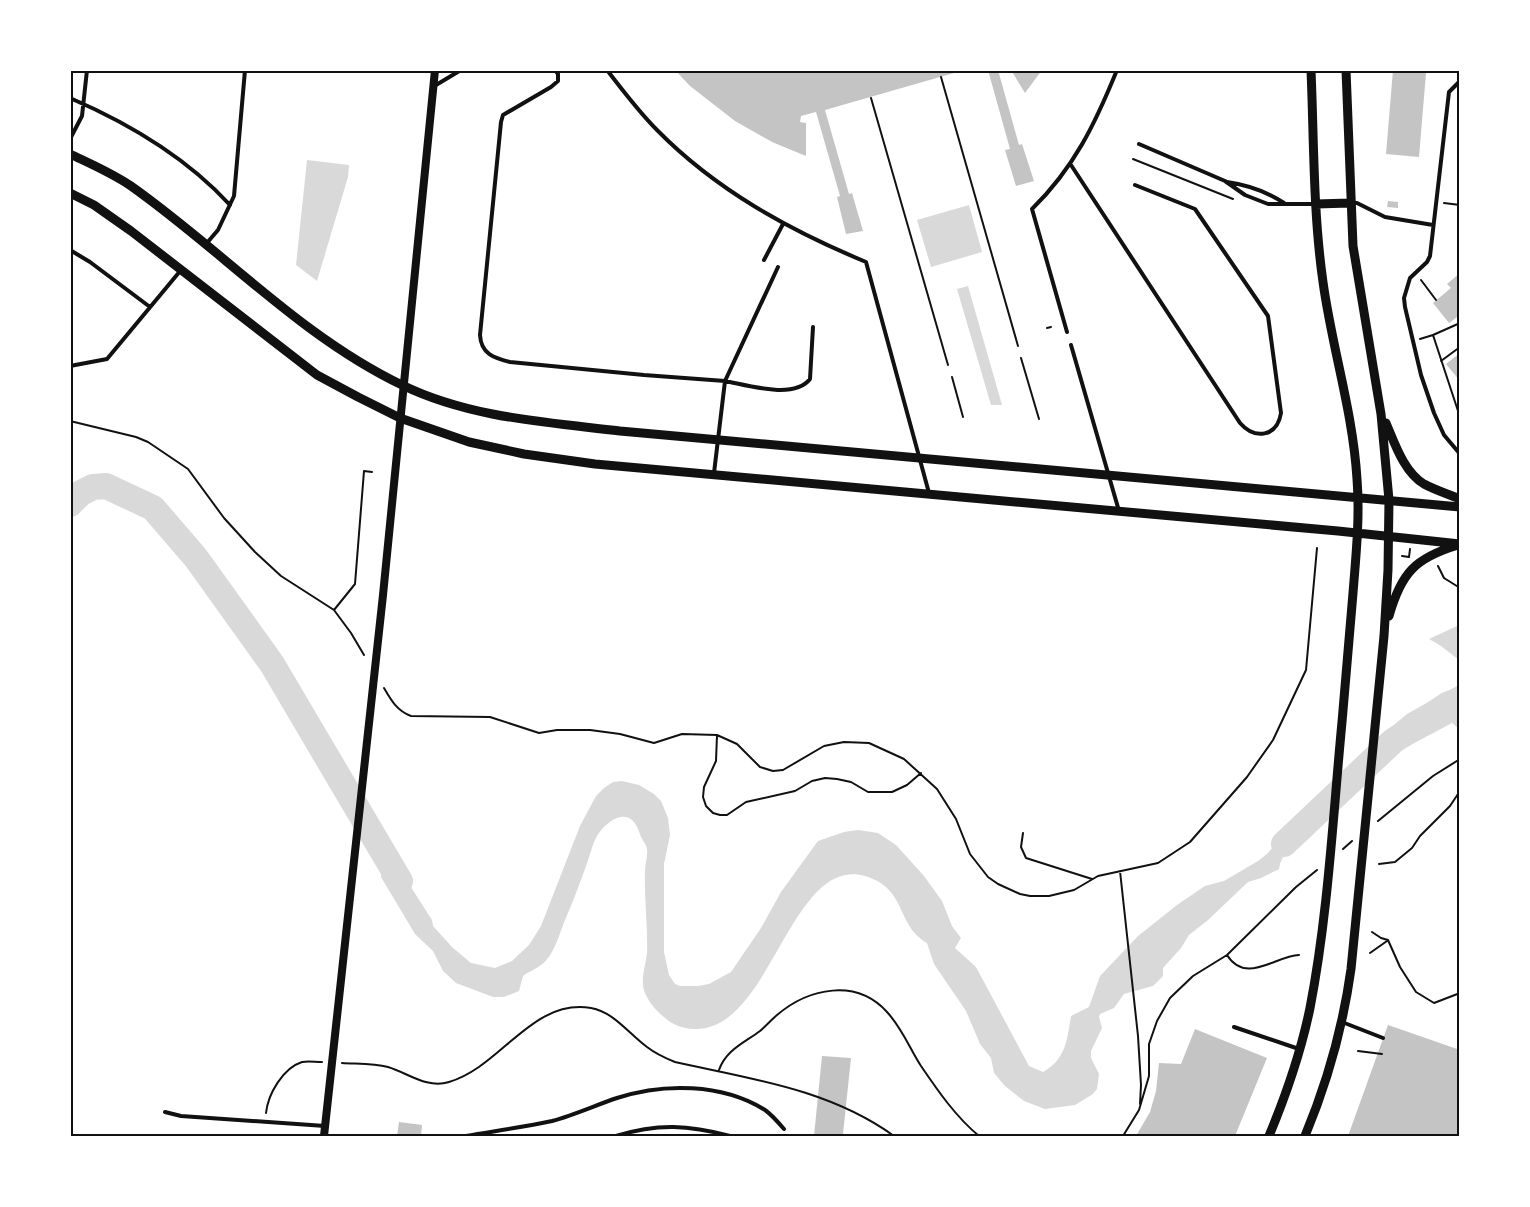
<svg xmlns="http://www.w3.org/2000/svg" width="1530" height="1207" viewBox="0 0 1530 1207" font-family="'DM Sans',sans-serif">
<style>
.water{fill:#d9d9d9}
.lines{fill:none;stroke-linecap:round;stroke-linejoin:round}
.river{stroke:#d9d9d9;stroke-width:26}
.building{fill:#c4c4c4}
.path{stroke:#111;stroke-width:2}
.service{stroke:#111;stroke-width:4}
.tertiary{stroke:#111;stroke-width:8}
.secondary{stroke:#111;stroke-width:9}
.neatline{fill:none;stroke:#111;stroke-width:2}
</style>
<rect width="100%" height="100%" fill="#fff"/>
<!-- water -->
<path class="water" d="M307,160L349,165L348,177L317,281L296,265Z
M969,205L982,252L931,267L917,220Z
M968,286L1002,405H991L957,289Z
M1457,626L1459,628V660L1441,646L1429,639Z
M1459,685V729L1452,723L1392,755L1395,724L1407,714Z
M622,781L639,785L654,794L661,801L668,818L670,835L664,864V952L669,975L675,984L680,986H698L709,984L731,972L761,928L781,892L818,841L844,832L858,830L878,833L896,845L924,876L942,901L952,926L961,938L955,948L976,967L1029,1066L1043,1072C1066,1059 1067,1040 1071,1016L1089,1007L1100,976L1138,936L1177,905L1205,886L1224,881L1258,861L1267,854L1310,805L1306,839C1293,844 1281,854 1279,869L1261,878L1248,882L1208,920L1189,935L1181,948L1163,968V976L1153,986L1124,994L1114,1008L1100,1014L1099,1017L1102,1028L1091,1051V1058L1099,1074L1097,1089L1093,1094L1075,1105L1045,1109L1024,1101L1005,1086L994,1073L991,1058L980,1044L966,1011L934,964L927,943C895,924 908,889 865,876C790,855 771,1032 694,1029C684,1029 673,1025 665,1018C655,1010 644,997 643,985C642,974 646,963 647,953C648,926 644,899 645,871C645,864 648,856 647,849C646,844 643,841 641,837C637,825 632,813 617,818C609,821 601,829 597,836C592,845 590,856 586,866C579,886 571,906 563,925C559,936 555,949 548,958C542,967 531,970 523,976L519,991L504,997H493L456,983L443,971L433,951L415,934L381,877L384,845L432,920L433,926L452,947L471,963L495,968L512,961L529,945L541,926L580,826L596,796L604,788L613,782Z"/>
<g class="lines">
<!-- river -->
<path class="river" d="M70,504L81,493L93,487L106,486L153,508L196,558L272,664L400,881
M1284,844L1393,741L1447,705L1460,700"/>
</g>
<!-- building -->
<path class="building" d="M675,70H961V71L825,110L849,194L852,193L863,231L846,234L837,197L840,196L816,112L801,116L800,122L806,123V156L772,142L735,121L690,86Z
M988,70H998L1019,145L1022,144L1034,181L1016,186L1005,150L1010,149Z
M1011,70H1042L1025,93Z
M1393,70L1426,73L1419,157L1386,154Z
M1388,201L1398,202V208L1387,207Z
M1460,273V315L1449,323L1433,303L1451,288L1447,284Z
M1460,353V381L1446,364Z
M1388,1025L1460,1050V1136H1348Z
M1195,1029L1267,1058L1235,1136H1136L1150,1112L1156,1091L1159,1063L1181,1064Z
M822,1056L851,1058L843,1134L848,1136H814Z
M399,1122L422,1125L421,1136H397Z"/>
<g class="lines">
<!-- path -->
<path class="path" d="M941,77L1018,346
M871,98L948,365
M1133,159L1233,199
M1444,203L1460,205
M1421,280L1436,300
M1047,328L1051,327
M1433,335L1460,323
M1420,339L1433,335L1460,417
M1021,358L1039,419
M1441,361L1460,347
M952,377L963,417
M70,421L136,437L148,442L188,469L224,518L255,552L281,576L334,610L351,633L364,655
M1402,556L1409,557L1410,549
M1438,566L1444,578L1460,588
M334,610L355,584L364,471L372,472
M384,688C391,700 397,711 411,716L490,717L539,733L557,730H590L620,734L654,743L682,734L717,735L737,744L760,767L773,771L783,770L824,746L844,742L869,743L904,759L937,789L956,819L970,854L988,877L998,884L1020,894L1030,896H1049L1074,890L1098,876L1158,863L1190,842L1247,777L1273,740L1306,670L1317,548
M717,735L716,761L704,787L703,797L706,806L713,813L720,815H727L746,802L795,791L812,781L825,778L837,779L851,782L868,792H892L907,785L921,773
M1378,821L1433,776L1460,759
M1023,833L1021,847L1026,858L1092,879
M1343,849L1352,841
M1379,864L1395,862L1412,848L1420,836L1450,806L1460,791
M1120,871L1138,1036L1141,1085L1140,1104
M1372,932L1381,938L1388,940L1400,967L1416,992L1434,1003L1460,993
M1370,953L1387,941
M1227,955C1246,985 1275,956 1299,955
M1358,1051L1382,1054
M342,1063C357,1064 373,1063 388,1067C408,1073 427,1089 449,1082C501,1067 532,998 591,1008C614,1012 629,1034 647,1047C656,1054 665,1058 675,1062C751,1079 829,1089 894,1136
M719,1070C726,1050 744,1043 760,1031C766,1026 771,1020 777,1015C809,988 856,978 887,1012C902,1028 910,1049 921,1066C938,1091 956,1117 979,1136
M266,1113C268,1094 283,1068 302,1062C308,1061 315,1062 322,1062
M1123,1136L1139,1110L1149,1076V1044L1157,1021L1170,998L1193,976L1227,955L1296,887L1317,870"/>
<!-- service -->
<path class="service" d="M555,70L558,74V81L551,87L503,115L501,122L480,335C481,354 494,358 510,362L644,375L725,381L714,473
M607,70C623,91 639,112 657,130C716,190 789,230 866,262L929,493
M1460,81L1449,92L1430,256L1427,262L1410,278L1404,298L1405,307L1421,375L1434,413L1444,435L1460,454
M436,85L461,70
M70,98C128,123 187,158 230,205
M70,139L82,116L87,70
M1139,144L1225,181L1245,195L1268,204H1315
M1071,165L1240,423C1255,440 1277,437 1281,413L1268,316L1195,209L1135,185
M1227,182C1248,185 1266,191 1284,203
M1351,203H1357L1385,217L1433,225
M206,244L218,230L234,196L245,70
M70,250L90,262L150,307
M764,260L783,224
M778,267L725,381C747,385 794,400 810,379L813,327
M1067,332L1032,209C1074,168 1095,124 1117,70
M1071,345L1119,511
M70,366L107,359L181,270
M1342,1022L1383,1038
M1234,1027L1299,1049
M165,1112L181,1116L325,1126
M466,1136C495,1131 524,1127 552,1121C574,1115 596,1105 617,1098C663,1083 722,1083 765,1110C772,1115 778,1122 784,1129
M616,1136C658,1123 689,1125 730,1136"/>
<!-- tertiary -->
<path class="tertiary" d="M324,1136L383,595L435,70"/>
<!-- secondary -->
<path class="secondary" d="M70,154C91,164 112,173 131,186C223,251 300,336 402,385C470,418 546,422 620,431L1460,507
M70,193L94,205L131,231L317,375L358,397L400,418L469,442L524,454L595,464L1338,531L1460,544
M1316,204L1350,203
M1386,423C1395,444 1404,472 1424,484C1435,490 1448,494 1460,499
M1389,616C1401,573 1415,558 1458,545
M1269,1136C1286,1095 1301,1052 1310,1008C1328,915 1333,816 1342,722C1346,679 1349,636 1353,593C1356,555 1360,517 1357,479C1353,412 1332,348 1323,282C1313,212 1314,141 1311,70
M1305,1136C1327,1083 1343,1027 1351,969L1384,636L1388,570L1389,500L1381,414L1353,246L1346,70"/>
</g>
<!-- border -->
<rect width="1530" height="1207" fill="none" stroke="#ffffff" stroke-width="144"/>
<rect x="72" y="72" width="1386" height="1063" class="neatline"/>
</svg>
